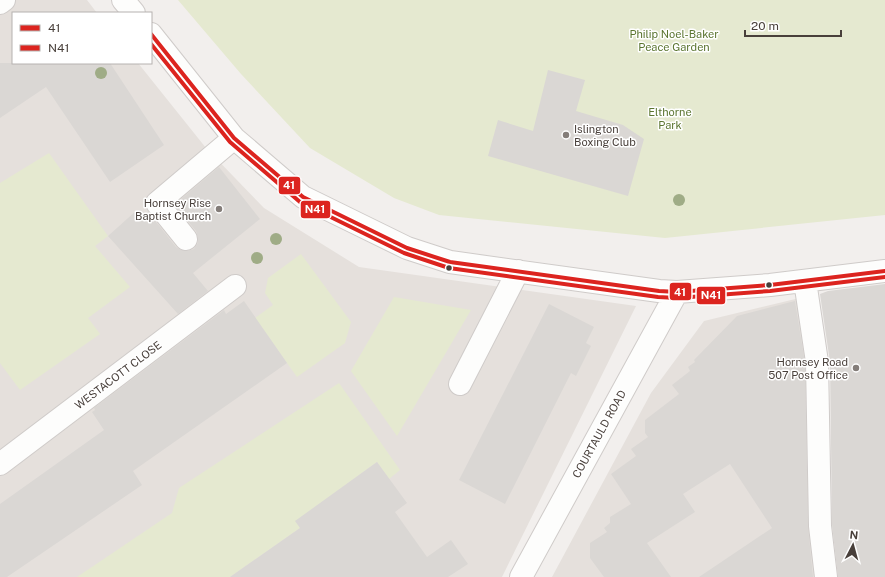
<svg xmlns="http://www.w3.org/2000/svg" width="885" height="577" viewBox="0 0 885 577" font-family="'Public Sans',sans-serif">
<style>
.residential{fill:#e5e0dc}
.green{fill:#e5e9d0}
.building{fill:#dad7d4}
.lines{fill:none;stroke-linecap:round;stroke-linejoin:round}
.minor-casing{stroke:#cfcbc9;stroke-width:24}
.minor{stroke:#fdfdfc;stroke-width:22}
.bus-1-casing{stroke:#fff;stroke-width:7}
.bus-2-casing{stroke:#fff;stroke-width:7}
.bus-1{stroke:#dc241f;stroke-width:4}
.bus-2{stroke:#dc241f;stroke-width:4}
.tree{fill:#9fac86}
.poi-dot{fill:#847d79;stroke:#fff;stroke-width:1.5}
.bus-dot{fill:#483f3a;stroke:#fff;stroke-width:1.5}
.labels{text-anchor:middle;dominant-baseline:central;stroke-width:3;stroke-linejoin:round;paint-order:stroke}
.park-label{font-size:11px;fill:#5b7531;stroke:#fff}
.poi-label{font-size:11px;fill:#483f3a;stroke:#fff;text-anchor:end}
.street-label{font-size:11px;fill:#483f3a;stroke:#fff}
.line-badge{stroke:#fff;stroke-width:1.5}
.badge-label{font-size:11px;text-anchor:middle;font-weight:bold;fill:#fff}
</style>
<rect width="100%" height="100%" fill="#f2efed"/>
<!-- residential -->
<path class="residential" d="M0,0H87L97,13H13V63H138L206,148L264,208L359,267L636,306L502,577H0Z
M808,296L822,577H552L651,393L704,321Z"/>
<!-- green -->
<path class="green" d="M178,0H885V215L665,238L439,215L394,198L310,148L241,74Z
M49,153L108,236L95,246L130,287L88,318L100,334L20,390L0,363V183Z
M301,254L351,322L345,343L297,377L255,318L273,305L265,293L268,278Z
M394,297L471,310L397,436L351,371Z
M339,383L400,470L389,479L377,462L296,521L300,528L230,577H77L172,513L179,488Z"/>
<!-- building -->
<path class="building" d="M0,63H110L164,145L110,182L46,87L0,118Z
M548,70L585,80L576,111L623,125L644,139L628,196L488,156L498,120L533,131Z
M219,167L260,219L193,273L208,291L178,314L108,236L137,210L148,223L153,218L176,247L181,250L188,251L194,249L198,243V237L196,231L174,205Z
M885,284V577H838L832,525L830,362L820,294L828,291Z
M244,301L287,363L133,471L142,485L7,577H0V504L104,430L92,412L95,410L94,408L224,310L226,314Z
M795,301L805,363L808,526L813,577H699L772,528L730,464L683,494L695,512L647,543L671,577H604L590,558V543L607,532L604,528L610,523V517L631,504L611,474L636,456L631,449L648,437L645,433V420L679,394L672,385L690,371L688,367L695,362L694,360L737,316Z
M549,304L594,327L586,343L591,346L576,376L571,373L505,504L459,480Z
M377,462L407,503L395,512L427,557L451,540L468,564L448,577H230L300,528L295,521Z"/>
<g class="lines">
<defs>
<path id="minor" d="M123,0L134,13
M0,3L4,0
M151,34L234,138L303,197L407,248L450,262L659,291L677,292L770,285L885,271
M186,239L157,203L234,138
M805,281L817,362L820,526L826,577
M460,384L518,271
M0,464L235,286
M521,577L677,292"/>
</defs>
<!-- minor casing -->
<use href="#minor" class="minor-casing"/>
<!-- minor -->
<use href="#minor" class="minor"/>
<defs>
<path id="bus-1" d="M151,34L234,138L303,197L407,248L450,262L659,291L677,292L770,285L885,271"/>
<path id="bus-2" d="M151,44L230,142L300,202L404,253L449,268L658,297L677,298L770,291L885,277"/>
</defs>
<!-- bus-1 casing -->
<use href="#bus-1" class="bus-1-casing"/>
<!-- bus-2 casing -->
<use href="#bus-2" class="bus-2-casing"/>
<!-- bus-1 -->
<use href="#bus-1" class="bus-1"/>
<!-- bus-2 -->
<use href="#bus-2" class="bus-2"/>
</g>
<!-- trees -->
<g class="tree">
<circle cx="101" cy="73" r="6"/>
<circle cx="679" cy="200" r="6"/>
<circle cx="276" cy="239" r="6"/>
<circle cx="257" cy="258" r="6"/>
</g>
<!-- markers -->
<g class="poi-dot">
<circle cx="566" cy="135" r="4"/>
<circle cx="219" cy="209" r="4"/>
<circle cx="856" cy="368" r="4"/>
</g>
<g class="bus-dot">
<circle cx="449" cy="268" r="3.5"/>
<circle cx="769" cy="285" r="3.5"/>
</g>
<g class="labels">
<!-- park labels -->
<g class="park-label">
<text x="674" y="34">Philip Noel-Baker<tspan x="674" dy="13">Peace Garden</tspan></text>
<text x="670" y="112">Elthorne<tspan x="670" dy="13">Park</tspan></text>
</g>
<!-- poi labels -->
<g class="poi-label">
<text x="574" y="129" text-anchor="start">Islington<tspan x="574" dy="13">Boxing Club</tspan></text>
<text x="211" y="203">Hornsey Rise<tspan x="211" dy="13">Baptist Church</tspan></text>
<text x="848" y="362">Hornsey Road<tspan x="848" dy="13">507 Post Office</tspan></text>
</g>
<!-- street labels -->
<g class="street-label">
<text transform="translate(118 375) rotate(-37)">WESTACOTT CLOSE</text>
<text transform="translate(599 434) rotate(-61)">COURTAULD ROAD</text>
</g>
</g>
<g class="line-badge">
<rect x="278" y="176" width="23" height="19" rx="4" fill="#dc241f"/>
<rect x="300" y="200" width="31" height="19" rx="4" fill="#dc241f"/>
<rect x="669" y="282" width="23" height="19" rx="4" fill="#dc241f"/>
<rect x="696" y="286" width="30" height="19" rx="4" fill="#dc241f"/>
</g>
<g class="badge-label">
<text x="289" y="189">41</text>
<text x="315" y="213">N41</text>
<text x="680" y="296">41</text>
<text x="711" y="299">N41</text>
</g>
<!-- legend -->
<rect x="12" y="12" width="140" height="52" fill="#ffffff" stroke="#b6b2b0"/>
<rect x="20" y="25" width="20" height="6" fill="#dc241f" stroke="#b6b2b0"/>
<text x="48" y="32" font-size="12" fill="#483f3a">41</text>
<rect x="20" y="45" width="20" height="6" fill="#dc241f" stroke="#b6b2b0"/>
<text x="48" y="52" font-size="12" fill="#483f3a">N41</text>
<!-- north arrow -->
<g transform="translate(853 545) rotate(6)" stroke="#ffffff" stroke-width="3" paint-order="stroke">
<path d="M0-3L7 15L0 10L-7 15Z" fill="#483f3a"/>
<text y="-6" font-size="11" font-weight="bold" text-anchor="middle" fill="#483f3a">N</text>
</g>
<!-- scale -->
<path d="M745 30v6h96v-6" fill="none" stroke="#483f3a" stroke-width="2"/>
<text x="751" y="30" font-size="12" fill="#483f3a" stroke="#ffffff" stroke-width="3" paint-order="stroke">20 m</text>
</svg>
